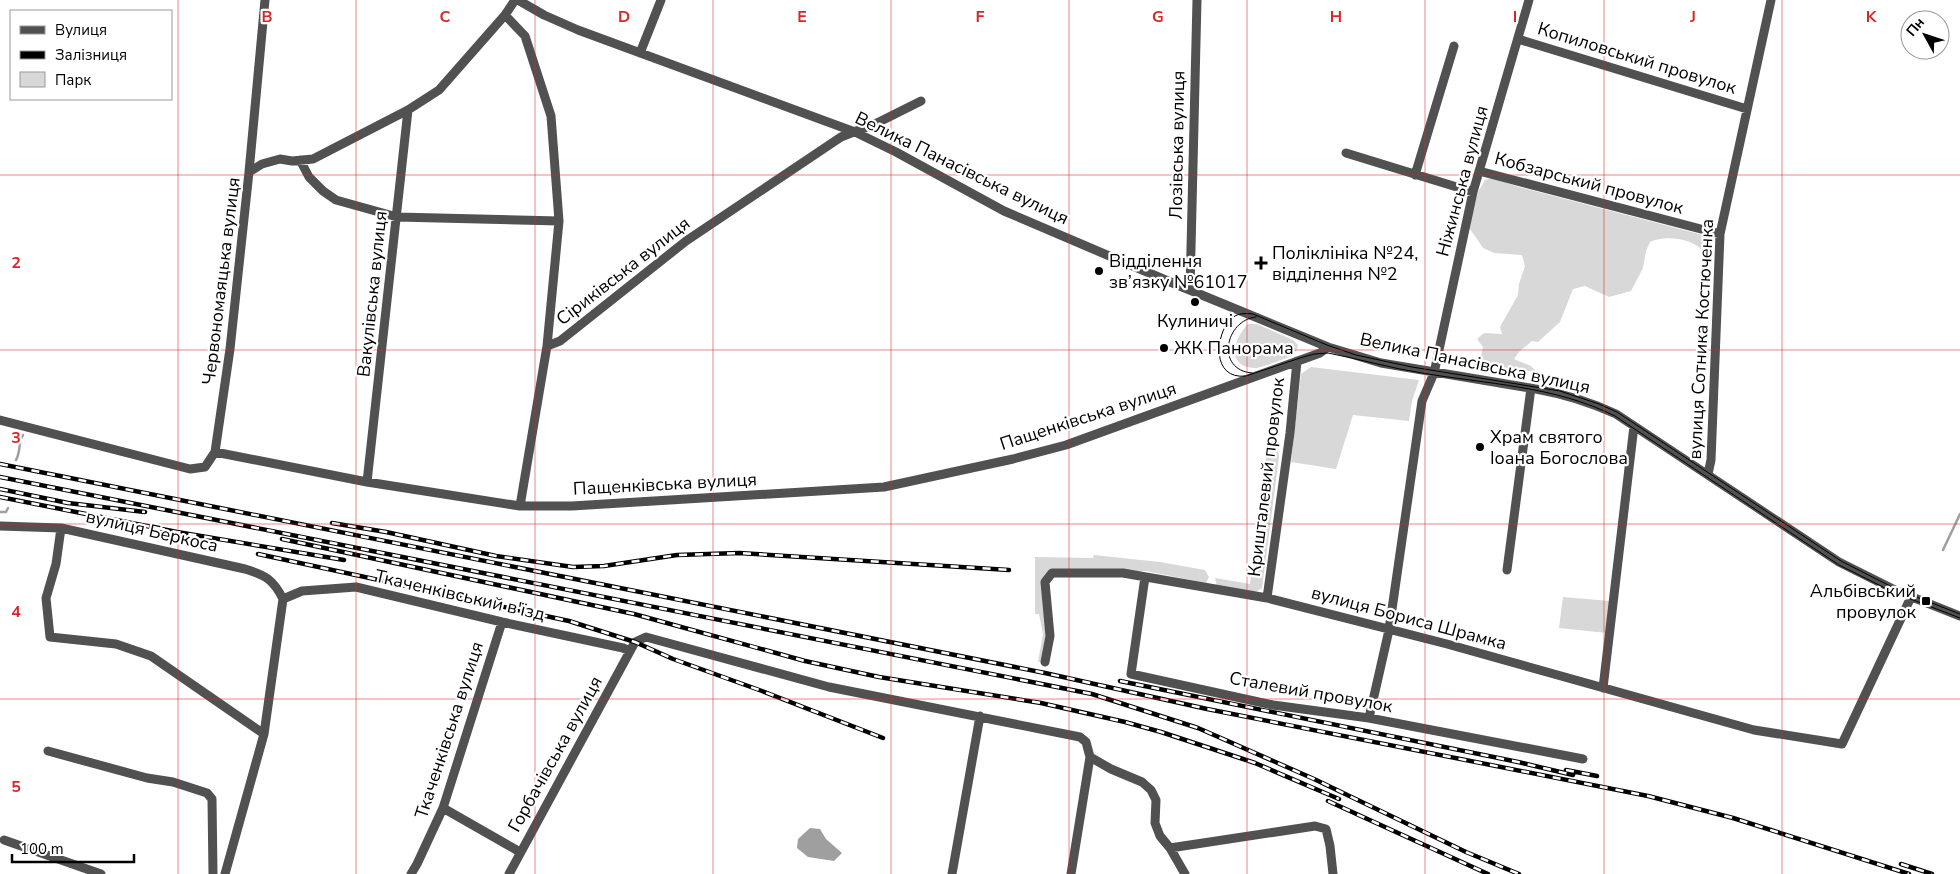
<svg xmlns="http://www.w3.org/2000/svg" width="1960" height="874" viewBox="0 0 1960 874" font-family="'Nunito Sans',sans-serif">
<style>
.green{fill:#d8d8d8}
.water{fill:#9f9f9f}
.lines{fill:none;stroke-linecap:round;stroke-linejoin:round}
.stream{stroke:#9f9f9f;stroke-width:2.5}
.minor{stroke:#515151;stroke-width:9}
.tram{stroke:#000;stroke-width:1}
.rail-casing{stroke:#000;stroke-width:4.5}
.rail{stroke:#fff;stroke-width:2.5;stroke-dasharray:8;stroke-linecap:butt}
.grid{fill:none;stroke:#d62828;stroke-width:1;stroke-opacity:0.55}
.poi-dot{fill:#000;stroke:#fff;stroke-width:2}
.labels{text-anchor:middle;dominant-baseline:central;stroke-width:4.5;stroke-linejoin:round;paint-order:stroke}
.street-label{font-size:18px;fill:#000;stroke:#fff}
.poi-label{font-size:18px;fill:#000;stroke:#fff;text-anchor:start}
.grid-label{font-size:16px;text-anchor:middle;font-weight:bold;fill:#d62828;stroke:#fff;stroke-width:4.5;stroke-linejoin:round;paint-order:stroke}
</style>
<rect width="100%" height="100%" fill="#fff"/>
<!-- green -->
<path class="green" d="M1492,178L1519,187L1703,235L1710,239L1711,245L1701,249C1690,238 1664,235 1650,242L1646,251L1643,268L1631,291L1609,297L1585,286L1573,289L1560,322L1538,342L1532,341L1519,352L1514,359L1531,366L1537,372L1484,365L1480,360L1483,347L1477,339L1484,333L1502,334L1500,327L1518,295L1519,284L1525,266L1522,255L1494,253L1483,248L1470,229L1471,217L1478,192L1485,180Z
M1248,324H1257L1293,340L1298,345C1297,349 1296,353 1292,355C1286,359 1261,368 1255,368C1225,367 1234,338 1248,324Z
M1311,367L1419,380L1412,401L1409,421L1353,415L1336,469L1291,462L1301,374Z
M1269,435L1276,438L1279,457L1262,588L1256,592L1217,586L1215,578L1250,584Z
M1094,555L1160,562L1205,570L1209,577L1206,583L1146,571H1050L1041,582L1049,637L1043,662H1038L1043,634L1039,614H1035V557L1093,558Z
M1563,597L1610,601L1607,633L1559,628Z"/>
<!-- water -->
<path class="water" d="M810,828L820,829L826,839L842,853L834,861L808,857L797,848L798,839Z"/>
<g class="lines">
<!-- stream -->
<path class="stream" d="M16,460C21,452 18,441 23,435
M0,512H6L8,508
M1943,550L1960,514"/>
<!-- minor -->
<path class="minor" d="M518,0L544,15L578,30L855,132L896,152L1004,211L1175,284L1328,347L1381,363L1536,389C1564,394 1590,402 1616,414L1839,562L1897,591L1960,616
M505,15L525,36L551,116L559,221L547,346
M1518,39L1747,109
M640,53L661,0
M1346,153L1473,192
M300,160L309,177L323,191L336,200L397,217L559,221
M1479,171L1720,234
M249,172L265,0
M1415,175L1454,46
M1190,290L1197,0
M0,420L190,469L205,467L215,452L367,482L520,506H572L884,487L1013,459L1066,445L1320,353L1328,347
M215,452L230,349L249,172L262,164L280,159L292,161L313,159L408,110L439,90L505,15L515,0
M1708,474L1711,460L1720,234L1771,0
M367,482L408,110
M520,506L547,346L560,341L686,241L841,137L877,123L921,101
M0,526L61,528L245,569C265,575 273,579 283,599
M61,528L56,564L46,598L50,637L116,644L151,656L264,734
M1507,570L1531,388
M1145,577L1131,674L1273,705L1369,718L1583,759
M1267,598L1290,433L1297,361
M283,599L302,591L356,587L502,622L623,648L630,651
M1045,662L1050,636L1045,582L1052,573H1123L1267,598L1447,644L1754,730L1842,744L1911,597
M1603,688L1634,426
M1369,718L1389,630L1422,401L1434,373L1473,192L1529,0
M48,751L147,778L173,782L207,793L212,799L213,874
M1090,757L1111,769L1142,782L1151,790L1156,800L1155,823L1160,836L1170,848L1315,826L1326,829L1330,846L1333,874
M443,808L520,852
M4,840L101,874
M1170,848L1185,874
M225,874L264,734L283,599
M411,874L417,864L443,808L502,622
M509,874L635,642L646,637L829,687L1080,737L1086,742L1090,757L1071,874
M952,874L980,716"/>
<!-- tram -->
<path class="tram" d="M1252,373C1215,370 1225,320 1256,317
M1960,614L1896,589L1841,561L1617,412L1599,404L1560,391L1412,367L1356,355L1327,345L1253,314C1245,313 1237,313 1231,319C1215,334 1211,380 1246,376L1300,358L1314,354L1328,353C1359,359 1390,368 1422,373C1487,384 1555,386 1615,416L1839,565L1895,593L1960,618"/>
<defs>
<path id="rail" d="M0,464L1045,673L1207,709L1648,796L1733,818L1909,874
M0,477L1092,694L1198,728L1314,779L1466,852L1519,874
M0,489L68,503L145,512
M0,497L177,532L344,560
M332,523L386,532L496,556L573,567L604,566L677,555L739,553L1009,570
M282,539L634,614L805,661L879,677L1041,703L1125,722L1161,732L1255,763L1339,799
M258,554L569,621L635,642L673,659L762,691L883,738
M1120,681L1518,762L1573,775
M1566,770L1597,776
M1328,801L1488,874
M1901,864L1932,874"/>
</defs>
<!-- rail casing -->
<use href="#rail" class="rail-casing"/>
<!-- rail -->
<use href="#rail" class="rail"/>
</g>
<!-- grid -->
<path class="grid" d="M178,0V874M356,0V874M535,0V874M713,0V874M891,0V874M1069,0V874M1247,0V874M1425,0V874M1604,0V874M1782,0V874M0,175H1960M0,350H1960M0,524H1960M0,699H1960"/>
<!-- markers -->
<g class="poi-dot">
<path d="M1258.5 255.5h5v5h5v5h-5v5h-5v-5h-5v-5h5z"/>
<circle cx="1099" cy="271" r="5"/>
<circle cx="1195" cy="302" r="5"/>
<circle cx="1164" cy="348" r="5"/>
<circle cx="1480" cy="447" r="5"/>
<rect x="1921" y="596" width="10" height="10" rx="2.5"/>
</g>
<g class="labels">
<!-- street labels -->
<g class="street-label">
<text transform="translate(1637 58) rotate(17)">Копиловський провулок</text>
<text transform="translate(1177 145) rotate(-89)">Лозівська вулиця</text>
<text transform="translate(962 168) rotate(26)">Велика Панасівська вулиця</text>
<text transform="translate(1462 181) rotate(-75)">Ніжинська вулиця</text>
<text transform="translate(1589 183) rotate(15)">Кобзарський провулок</text>
<text transform="translate(623 271) rotate(-38)">Сіриківська вулиця</text>
<text transform="translate(221 281) rotate(-83)">Червономаяцька вулиця</text>
<text transform="translate(372 294) rotate(-84)">Вакулівська вулиця</text>
<text transform="translate(1701 339) rotate(-87)">вулиця Сотника Костюченка</text>
<text transform="translate(1475 363) rotate(12)">Велика Панасівська вулиця</text>
<text transform="translate(1088 416) rotate(-18)">Пащенківська вулиця</text>
<text transform="translate(1266 477) rotate(-83)">Кришталевий провулок</text>
<text transform="translate(665 484) rotate(-3)">Пащенківська вулиця</text>
<text transform="translate(152 531) rotate(13)">вулиця Беркоса</text>
<text transform="translate(460 595) rotate(13)">Ткаченківський в'їзд</text>
<text transform="translate(1409 618) rotate(15)">вулиця Бориса Шрамка</text>
<text transform="translate(1311 692) rotate(10)">Сталевий провулок</text>
<text transform="translate(449 730) rotate(-72)">Ткаченківська вулиця</text>
<text transform="translate(555 754) rotate(-61)">Горбачівська вулиця</text>
</g>
<!-- poi labels -->
<g class="poi-label">
<text x="1272" y="253">Поліклініка №24,<tspan x="1272" dy="21">відділення №2</tspan></text>
<text x="1109" y="261">Відділення<tspan x="1109" dy="21">зв’язку №61017</tspan></text>
<text x="1195" y="321" text-anchor="middle">Кулиничі</text>
<text x="1174" y="348">ЖК Панорама</text>
<text x="1490" y="437">Храм святого<tspan x="1490" dy="21">Іоана Богослова</tspan></text>
<text x="1916" y="591" text-anchor="end">Альбівський<tspan x="1916" dy="21">провулок</tspan></text>
</g>
</g>
<g class="grid-label">
<text x="267" y="22">B</text>
<text x="445" y="22">C</text>
<text x="624" y="22">D</text>
<text x="802" y="22">E</text>
<text x="980" y="22">F</text>
<text x="1158" y="22">G</text>
<text x="1336" y="22">H</text>
<text x="1515" y="22">I</text>
<text x="1693" y="22">J</text>
<text x="1871" y="22">K</text>
<text x="16" y="268">2</text>
<text x="16" y="443">3</text>
<text x="16" y="617">4</text>
<text x="16" y="792">5</text>
</g>
<!-- legend -->
<rect x="10" y="10" width="162" height="90" fill="#ffffff" stroke="#999999"/>
<rect x="20" y="26" width="25" height="8" fill="#515151" stroke="#999999"/>
<text x="55" y="35" font-size="15" fill="#000000">Вулиця</text>
<rect x="20" y="51" width="25" height="8" fill="#000000" stroke="#999999"/>
<text x="55" y="60" font-size="15" fill="#000000">Залізниця</text>
<rect x="20" y="72" width="25" height="15" fill="#d8d8d8" stroke="#999999"/>
<text x="55" y="85" font-size="15" fill="#000000">Парк</text>
<!-- north arrow -->
<g transform="translate(1925 35) rotate(310)"><circle r="24" fill="#ffffff" stroke="#999999"/>
<path d="M0-4L9 19L0 12L-9 19Z" fill="#000000"/>
<text y="-8" font-size="14" font-weight="bold" text-anchor="middle" fill="#000000">Пн</text>
</g>
<!-- scale -->
<path d="M12 854v8h122v-8" fill="none" stroke="#000000" stroke-width="2.5"/>
<text x="20" y="854" font-size="15" fill="#000000" stroke="#ffffff" stroke-width="4" paint-order="stroke">100 m</text>
</svg>
